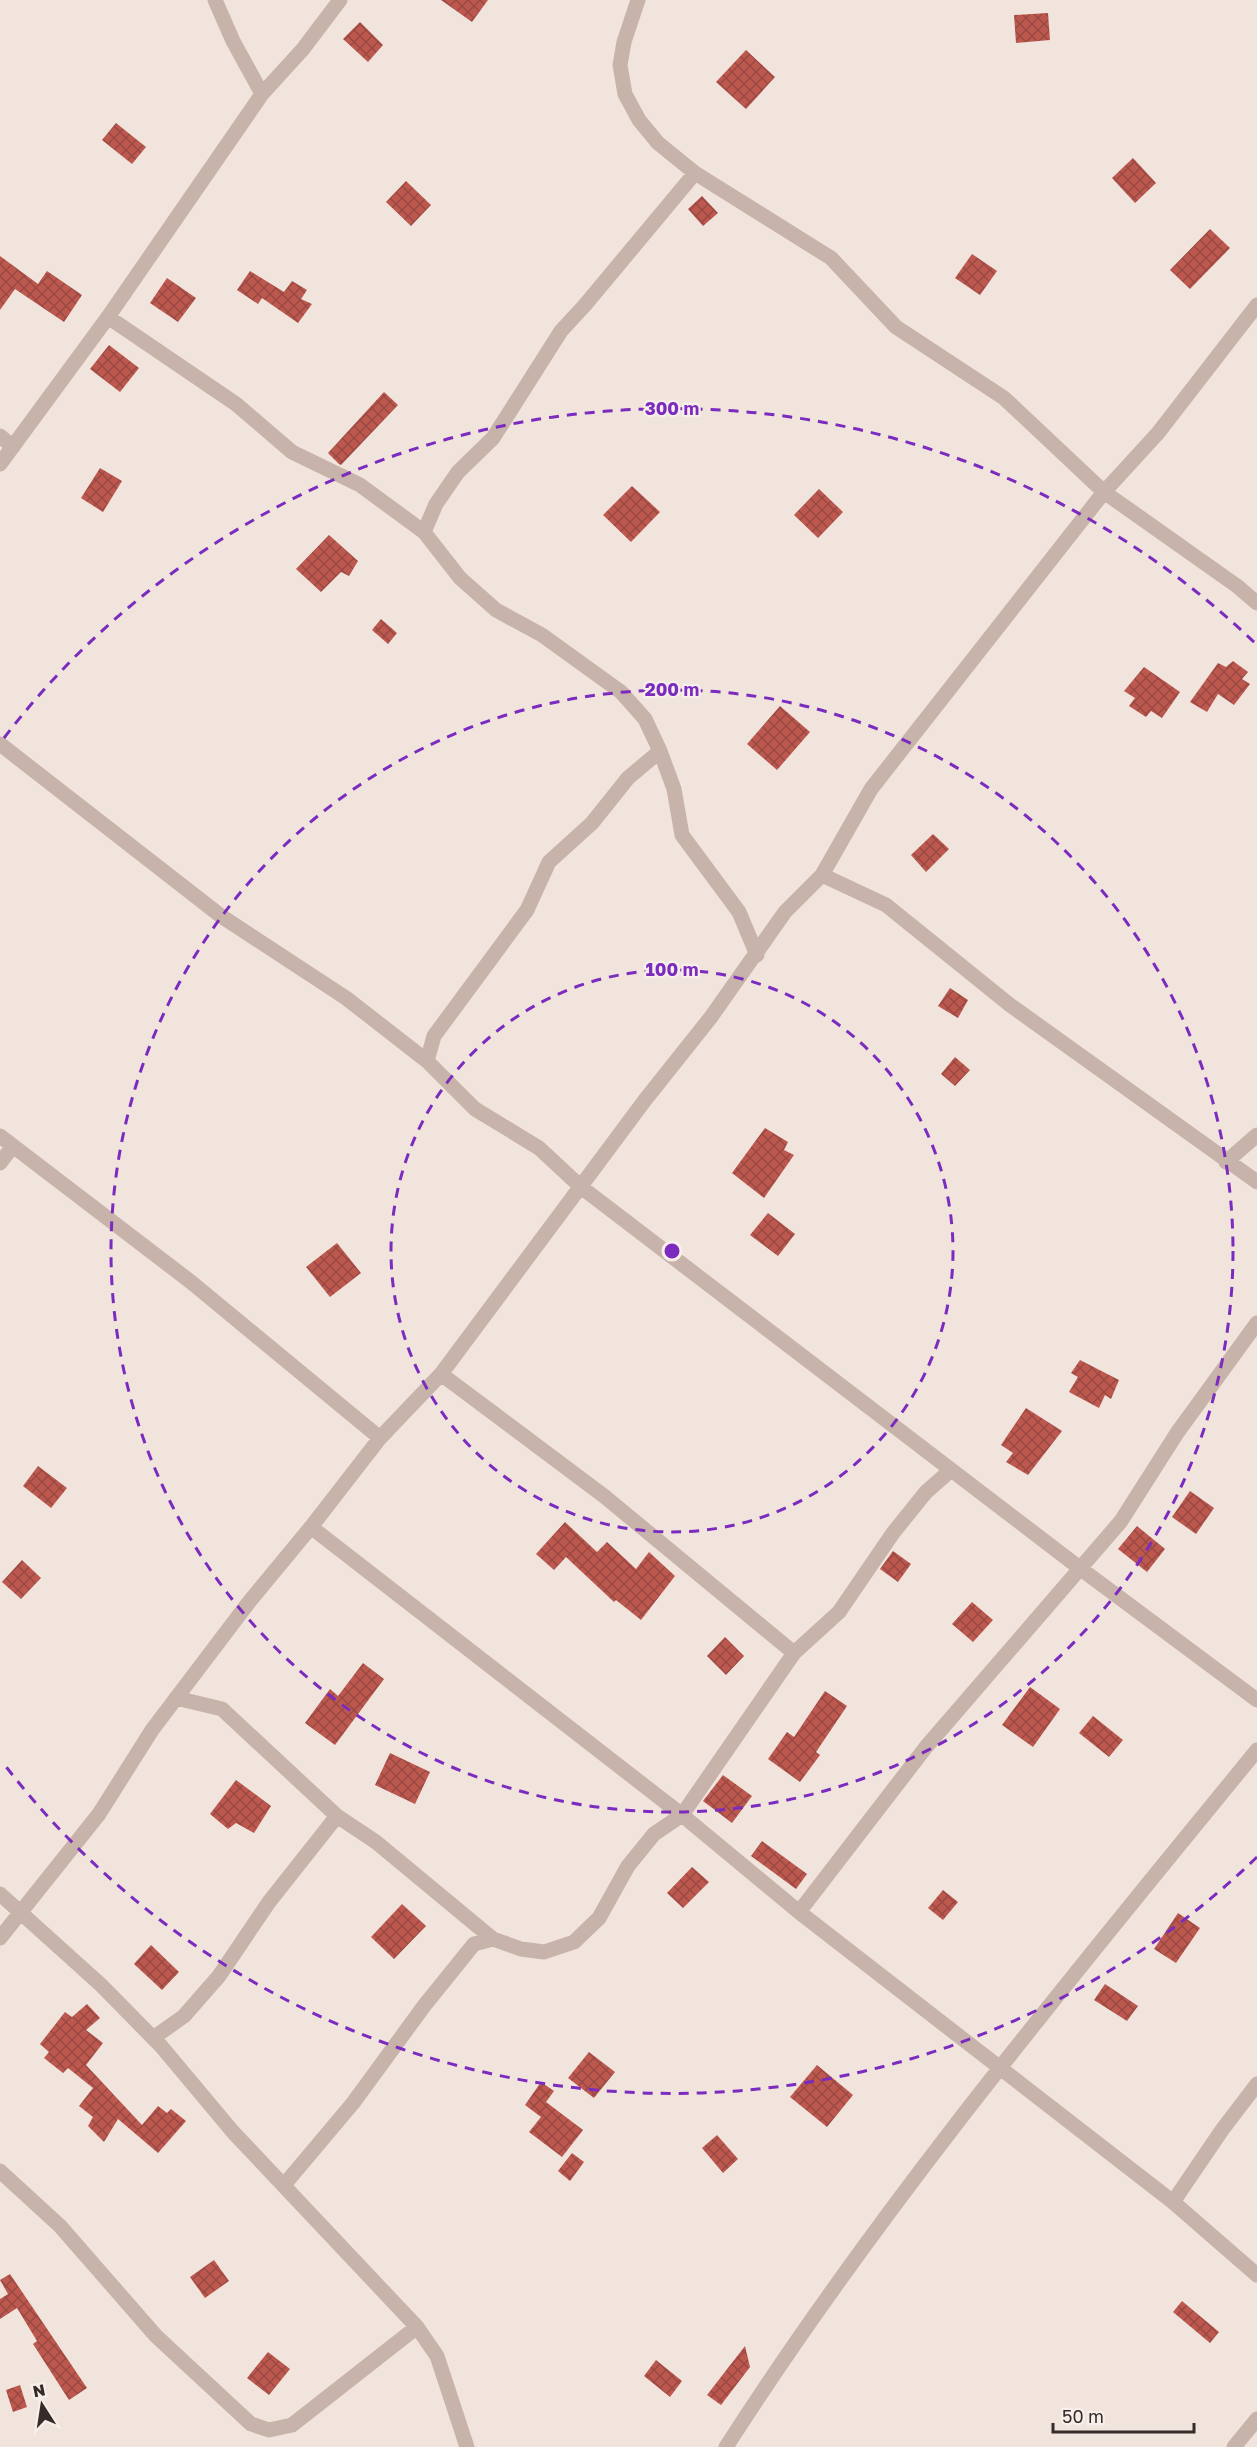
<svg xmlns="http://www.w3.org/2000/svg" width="1257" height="2447" viewBox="0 0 1257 2447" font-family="'Golos Text',sans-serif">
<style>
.building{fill:url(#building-cross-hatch)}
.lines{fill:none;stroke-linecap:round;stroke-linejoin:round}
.street{stroke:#c8b3aa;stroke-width:15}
.ring{fill:none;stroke:#7b2cbf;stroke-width:3;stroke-dasharray:10 8}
.centre{fill:#7b2cbf;stroke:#f8efea;stroke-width:3}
.ring-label{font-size:18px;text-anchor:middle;font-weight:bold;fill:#7b2cbf;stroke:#f8efea;stroke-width:4.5;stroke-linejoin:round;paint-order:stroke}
</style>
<defs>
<pattern id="building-cross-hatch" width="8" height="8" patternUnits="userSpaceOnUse" patternTransform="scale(1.5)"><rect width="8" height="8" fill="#bd584f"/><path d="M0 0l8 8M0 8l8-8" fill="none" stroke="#9a4942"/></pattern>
</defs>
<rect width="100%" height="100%" fill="#f1e4dd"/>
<!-- building -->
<path class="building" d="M441,0H488L472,22Z
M1048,13L1050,40L1016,43L1014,15Z
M360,22L383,45L368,62L343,39Z
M746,50L775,77L746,109L716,82Z
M116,123L146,147L132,164L102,140Z
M1133,158L1156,183L1135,203L1112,178Z
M406,181L431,205L411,226L386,202Z
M702,196L718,213L703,226L688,209Z
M1210,229L1230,248L1190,289L1170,270Z
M972,254L997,271L980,295L955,278Z
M0,256L38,284L47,271L82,295L64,322L15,289L0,310Z
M250,271L284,292L292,281L307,290L301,299L312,304L298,323L262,298L258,304L237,290Z
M167,278L196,298L178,322L150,303Z
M109,345L139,368L120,392L90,369Z
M384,392L398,405L341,465L339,464L328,453Z
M100,468L122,481L103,512L81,498Z
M632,486L660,512L631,542L603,515Z
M819,489L843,512L818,538L794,515Z
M329,535L358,561L349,576L341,572L321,592L296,569Z
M381,619L397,633L388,644L372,630Z
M1233,661L1248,672L1242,679L1250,684L1234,705L1218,694L1207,712L1190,702L1218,663L1226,667Z
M1144,667L1180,692L1162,718L1151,711L1146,717L1129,706L1135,698L1124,691Z
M780,706L810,732L777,770L747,744Z
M933,834L949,849L926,872L911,855Z
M950,988L968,1000L958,1018L938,1006Z
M955,1057L970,1070L955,1086L941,1074Z
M765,1128L788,1142L784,1150L794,1155L764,1198L732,1173Z
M768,1213L795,1234L778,1256L750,1235Z
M337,1243L361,1273L330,1297L306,1267Z
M1080,1360L1119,1380L1111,1399L1105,1395L1099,1408L1069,1392L1078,1377L1071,1373Z
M1026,1408L1062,1431L1028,1475L1006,1462L1013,1453L1001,1445Z
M38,1466L67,1488L51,1508L23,1486Z
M1190,1491L1214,1508L1196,1534L1172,1517Z
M565,1522L597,1552L607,1542L636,1569L649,1552L675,1576L641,1620L616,1600L614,1602L566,1557L554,1570L536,1554Z
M1137,1526L1165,1549L1147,1572L1118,1549Z
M893,1551L911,1564L898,1582L880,1569Z
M22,1560L41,1578L21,1599L2,1582Z
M972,1602L993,1620L973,1642L952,1624Z
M725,1637L744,1656L726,1675L707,1656Z
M363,1663L384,1679L335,1745L305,1723L330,1689L338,1696Z
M1030,1687L1060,1709L1033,1747L1002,1725Z
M825,1691L847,1706L816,1752L820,1755L800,1782L768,1759L787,1732L794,1737Z
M1093,1716L1123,1740L1109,1757L1079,1733Z
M390,1753L430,1772L415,1804L375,1785Z
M723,1775L752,1796L732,1823L703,1801Z
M236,1780L271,1806L254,1833L236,1823L228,1829L210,1814Z
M762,1841L807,1874L796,1889L751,1856Z
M692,1867L709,1882L683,1908L667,1893Z
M943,1890L958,1902L943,1920L928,1908Z
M402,1904L426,1926L394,1959L371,1937Z
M1178,1913L1200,1928L1176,1963L1154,1949Z
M151,1945L179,1972L162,1990L134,1964Z
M1105,1984L1138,2006L1127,2021L1094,2000Z
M87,2004L100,2018L86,2030L103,2043L86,2065L142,2125L158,2106L167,2113L171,2109L186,2121L158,2153L118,2119L104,2142L88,2126L93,2117L79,2106L93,2088L68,2068L63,2073L44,2058L49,2052L40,2044L65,2012L72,2017Z
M589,2052L615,2072L594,2098L568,2078Z
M817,2065L853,2095L827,2127L790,2097Z
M541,2082L554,2091L546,2102L583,2130L562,2157L529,2132L541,2117L525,2105Z
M717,2135L738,2159L723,2173L702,2148Z
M572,2153L584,2162L570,2181L558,2171Z
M214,2260L229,2281L205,2298L190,2277Z
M10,2274L87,2388L69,2400L33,2344L37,2341L17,2308L0,2319V2299L8,2294L0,2280Z
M1182,2301L1219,2332L1210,2343L1173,2312Z
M745,2346L750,2367L721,2405L707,2395Z
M268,2352L290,2369L269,2395L247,2378Z
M656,2360L682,2381L670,2397L644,2376Z
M20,2385L27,2407L13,2412L6,2390Z"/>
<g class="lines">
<!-- street -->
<path class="street" d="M215,0L233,41L262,94
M638,0L624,42L620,65L625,94L639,120L658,143L695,173L831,258L896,327L1004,398L1104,492L1237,586L1257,603
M108,317L236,404L292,452L360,485L424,532L460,578L496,610L542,635L621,692L645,719L660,751L674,789L682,835L739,912L757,955
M0,436L13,447
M0,464L108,317L262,94L303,49L340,0
M424,532L436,504L458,472L493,438L561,331L585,305L695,173
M0,744L221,916L346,998L427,1061L475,1109L539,1148L581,1187L1081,1569L1257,1700
M822,875L886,905L1010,1005L1257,1182
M427,1061L434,1036L527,910L549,862L592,823L628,778L660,751
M0,1136L191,1282L380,1438
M1226,1162L1257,1135
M0,1163L13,1146
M311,1527L682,1815L799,1912L1173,2202L1257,2275
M794,1653L839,1612L893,1533L926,1492L951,1470
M176,1698L222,1709L337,1816L376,1842L493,1939
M0,1894L101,1985L161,2046L233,2132L417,2327L437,2356L467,2447
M799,1912L926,1747L1121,1521L1177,1433L1257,1323
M0,1938L99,1814L152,1730L249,1602L311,1527L380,1438L441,1374L645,1100L711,1017L785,912L822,875L871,789L1104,492L1158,433L1257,305
M153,2038L184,2016L219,1976L269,1902L337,1816
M0,2171L60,2226L156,2336L251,2424L269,2430L292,2425L417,2327
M284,2185L353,2103L424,2006L474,1944L493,1939L521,1949L544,1952L574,1942L599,1918L628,1866L654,1834L682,1815L794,1653L604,1496L441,1374
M1173,2202L1222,2130L1257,2084
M726,2447C884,2201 1073,1976 1257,1750
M1234,2447L1257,2419"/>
</g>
<!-- distance rings -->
<g class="ring">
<circle cx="672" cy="1251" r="281"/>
<circle cx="672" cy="1251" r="561"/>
<path d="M1257 1857A842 842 0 0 1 4 1764M4 738A842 842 0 0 1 1257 645"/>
</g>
<circle cx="672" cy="1251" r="9" class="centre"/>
<g class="ring-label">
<text x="672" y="415">300 m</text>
<text x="672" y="696">200 m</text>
<text x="672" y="976">100 m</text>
</g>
<!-- north arrow -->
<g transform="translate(42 2405) rotate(348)" stroke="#f8efea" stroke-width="4.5" paint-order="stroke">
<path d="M0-4.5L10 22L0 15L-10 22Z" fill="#362b29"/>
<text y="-9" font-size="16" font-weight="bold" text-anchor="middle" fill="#362b29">N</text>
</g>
<!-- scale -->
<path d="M1053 2423v9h141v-9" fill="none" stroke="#362b29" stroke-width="3"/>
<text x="1062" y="2423" font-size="18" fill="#362b29" stroke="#f8efea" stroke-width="4.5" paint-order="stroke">50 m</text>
</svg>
